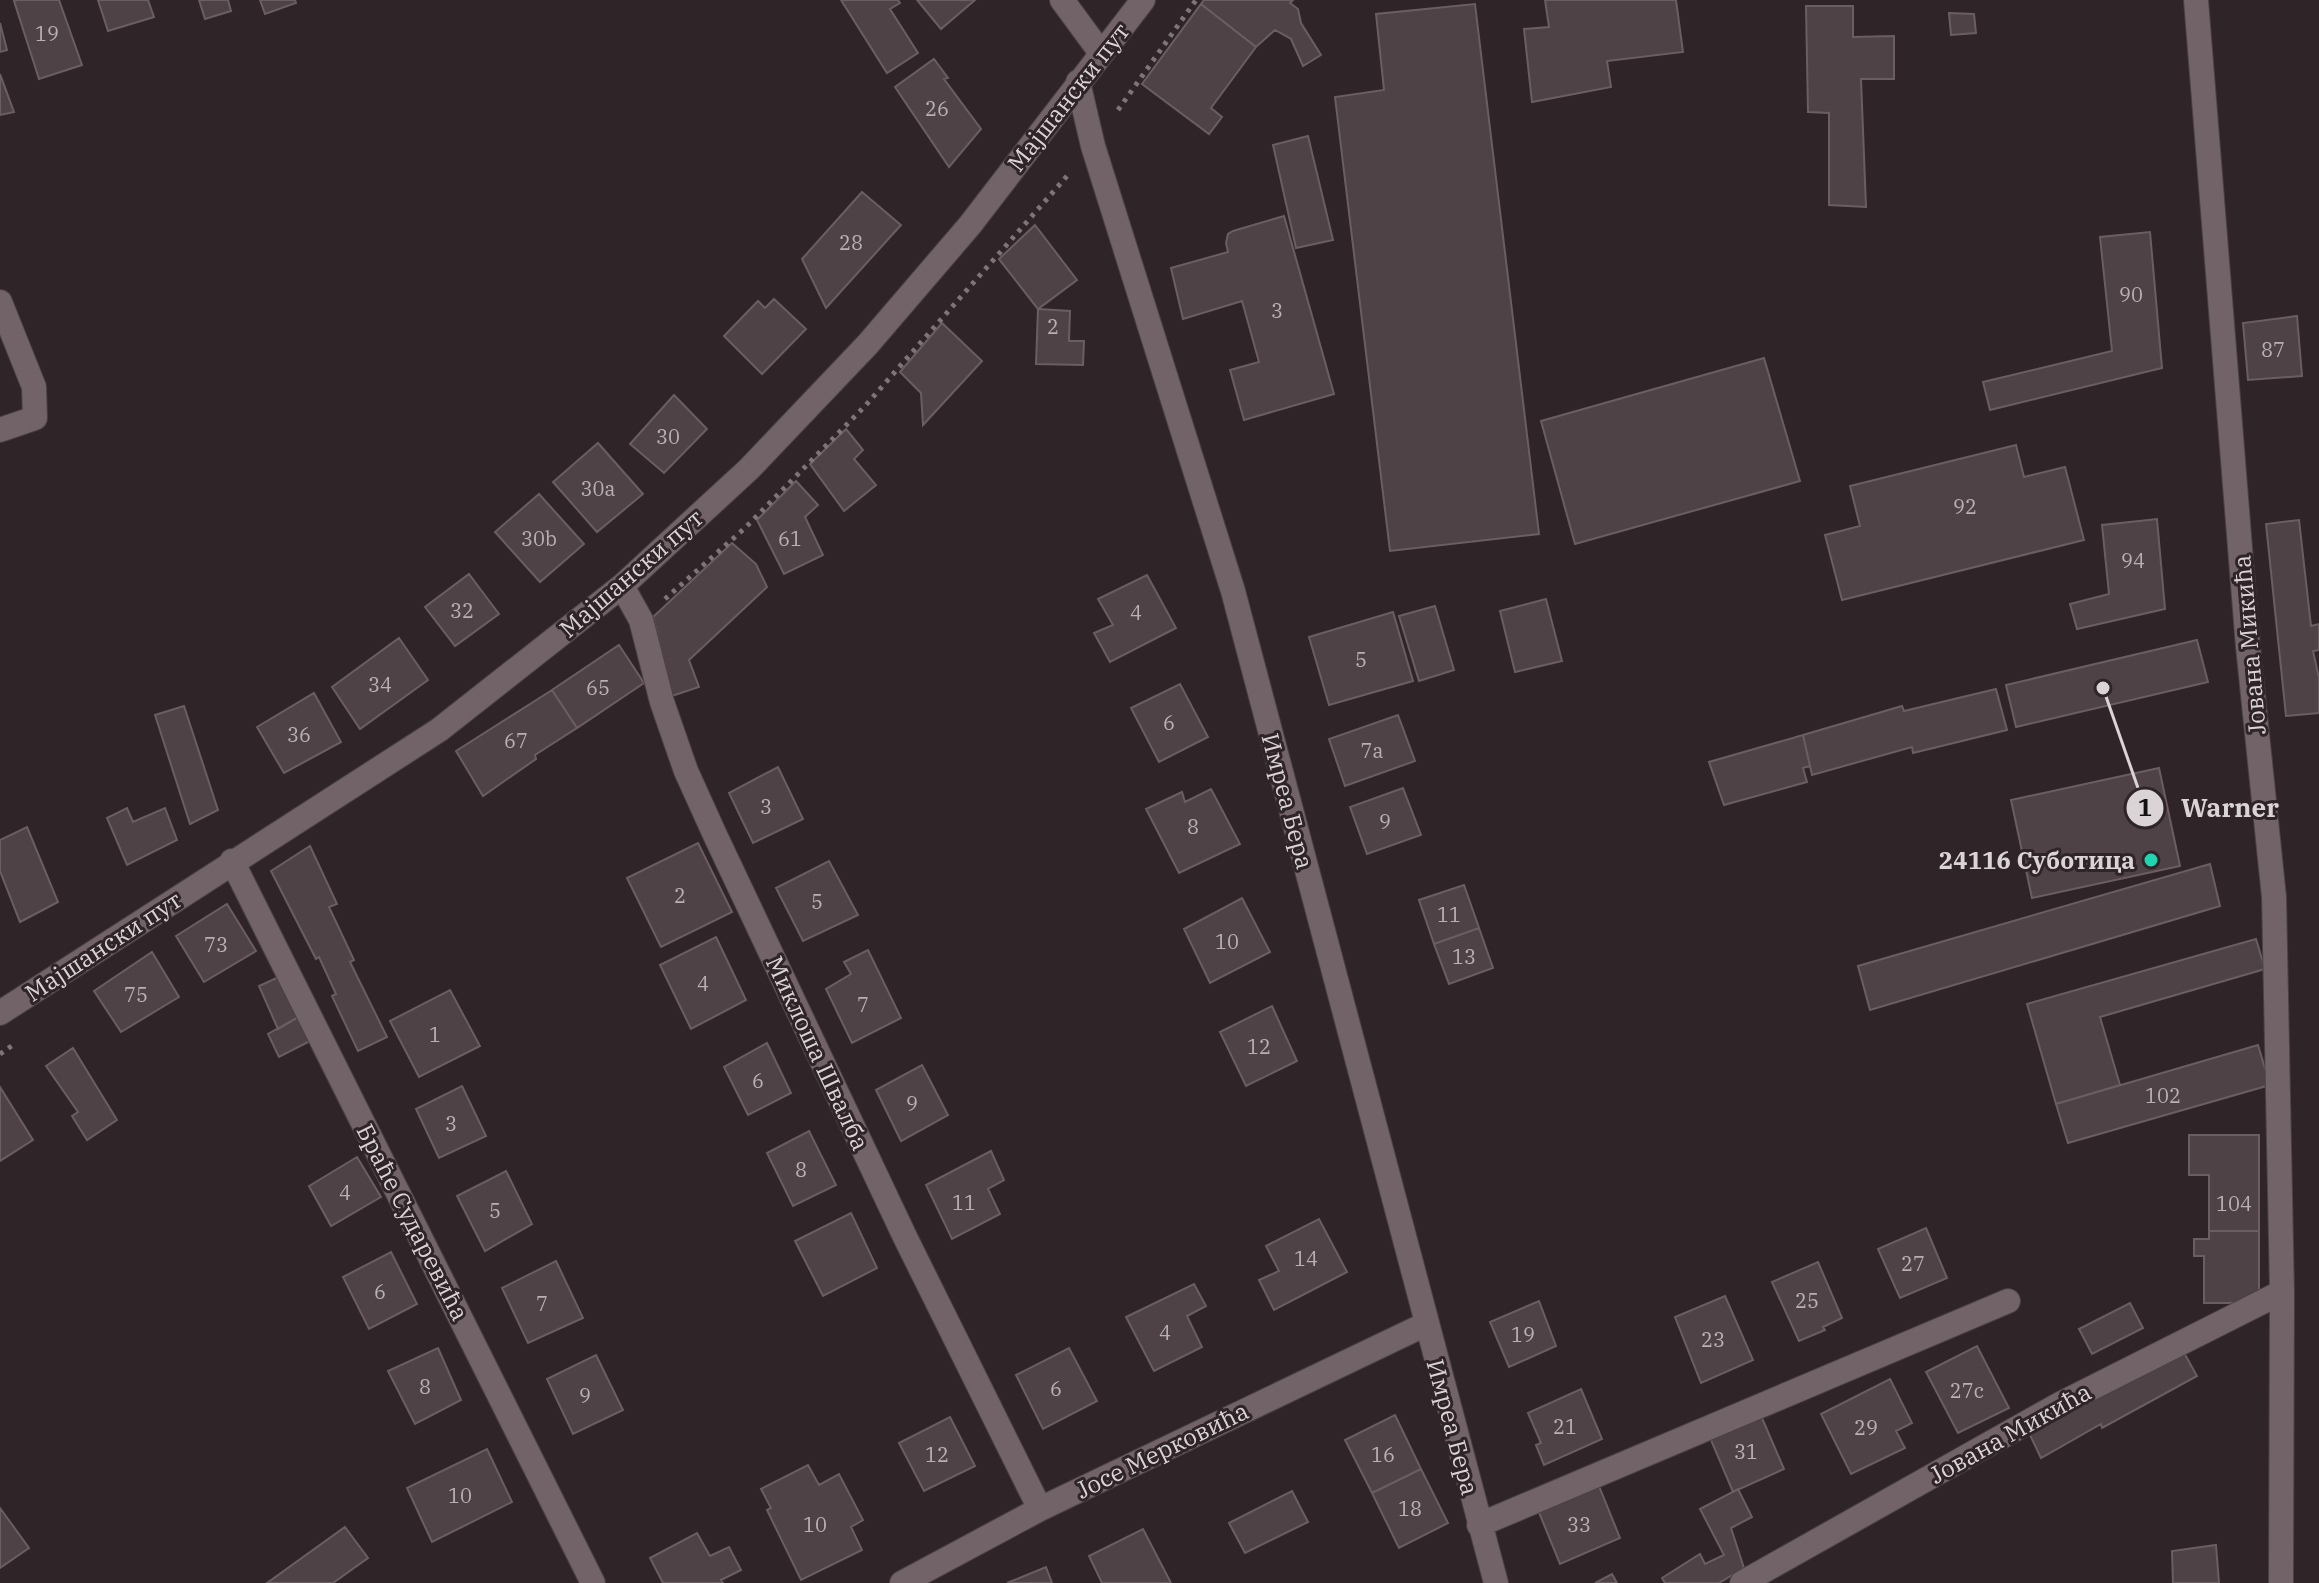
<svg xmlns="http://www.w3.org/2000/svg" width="2319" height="1583" viewBox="0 0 2319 1583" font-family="'IBM Plex Serif',serif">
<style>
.building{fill:#4e4246;stroke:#6b5e62;stroke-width:2}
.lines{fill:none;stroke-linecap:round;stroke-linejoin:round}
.minor-casing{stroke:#4a4144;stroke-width:26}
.path{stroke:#7f7579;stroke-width:5;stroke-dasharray:4 6;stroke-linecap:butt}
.minor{stroke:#716368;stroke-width:24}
.poi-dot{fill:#1fd5b0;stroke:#2f2428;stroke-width:3}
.labels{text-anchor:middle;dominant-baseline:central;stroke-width:6;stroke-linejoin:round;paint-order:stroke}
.number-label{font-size:20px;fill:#b8b0b2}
.street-label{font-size:24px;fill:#dbd4d6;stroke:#2f2428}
.poi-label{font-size:24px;font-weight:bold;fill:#dbd4d6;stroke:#2f2428;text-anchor:end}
.leader{fill:none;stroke:#dbd4d6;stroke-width:3}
.callout-dot{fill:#dbd4d6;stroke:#2f2428;stroke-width:3}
.mark-label{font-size:24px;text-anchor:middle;font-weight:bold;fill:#111}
.callout-label{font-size:26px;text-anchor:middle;font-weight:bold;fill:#dbd4d6;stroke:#2f2428;stroke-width:6;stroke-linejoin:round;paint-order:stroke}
</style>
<rect width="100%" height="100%" fill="#2f2428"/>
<!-- building -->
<path class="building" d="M18,0H59L82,65L39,79L14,1Z
M98,0H148L154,17L108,31Z
M199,0H228L231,11L205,19Z
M260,0H295L296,3L265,14Z
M841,0H898L900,3L890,9L918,53L887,73Z
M917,0H975L941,29Z
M1204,0H1293L1290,3L1298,9L1301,23L1321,55L1303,66L1291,39L1275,30L1256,47L1201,4Z
M1545,0H1676L1683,52L1607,61L1611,87L1532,102L1524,29L1549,27Z
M1201,4L1256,47L1211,108L1222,117L1209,134L1142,84Z
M1475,4L1539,534L1390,551L1335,97L1384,90L1376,14Z
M1806,6H1853V37L1894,36V79H1861L1866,207L1829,205V113L1808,112Z
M1949,13L1974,14L1976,33L1951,35Z
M0,23L7,50L0,52Z
M934,59L948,78L944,79L981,129L949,167L895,87Z
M0,74L14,112L0,115Z
M1308,136L1333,240L1296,248L1273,145Z
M862,192L901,225L826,308L802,259Z
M1284,216L1334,394L1244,420L1230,370L1259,362L1242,301L1183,319L1171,268L1228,252L1226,243L1228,234L1233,231Z
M1035,225L1077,280L1038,309L999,259Z
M2150,232L2162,368L1990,410L1983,382L2112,351L2100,237Z
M774,299L806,329L762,374L724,336L758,301L765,308Z
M1038,309L1070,311L1069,341H1084L1083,365L1036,364Z
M2297,316L2302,376L2248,380L2243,323Z
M942,323L982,361L923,425L921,393L900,372Z
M1764,358L1800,481L1575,544L1541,421Z
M674,395L707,429L664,473L630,444Z
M846,429L863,450L854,459L876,485L844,511L810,464Z
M598,443L643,494L597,532L553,482Z
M2016,445L2024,477L2065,467L2084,540L1842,600L1825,535L1860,526L1850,486Z
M796,481L818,505L805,517L823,555L784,574L757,520Z
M539,494L584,544L540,582L495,532Z
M2157,519L2165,609L2077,629L2070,604L2109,594L2102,525Z
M2299,520L2311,626L2319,624V650L2313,651L2319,678V713L2286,716L2266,524Z
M732,543L756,564L767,587L689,660L699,687L672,696L653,617Z
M469,574L499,614L455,646L425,607Z
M1147,575L1176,628L1110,662L1094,633L1113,625L1098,599Z
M1546,599L1562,661L1515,672L1500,611Z
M1435,606L1454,670L1419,681L1399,616Z
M1393,612L1413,681L1329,705L1309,637Z
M399,638L428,680L360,729L332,687Z
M2197,640L2208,682L2016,727L2006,685Z
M619,645L644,683L577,728L552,690Z
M1180,684L1208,737L1159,762L1131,708Z
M1996,689L2007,730L1913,753L1912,747L1812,775L1803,735L1902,706L1904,711Z
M552,690L577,728L535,755L536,759L483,796L456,751Z
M314,693L341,742L284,773L257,727Z
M184,706L218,810L190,824L155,715Z
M1398,715L1415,761L1345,786L1329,739Z
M1803,735L1810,766L1803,768L1807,782L1724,805L1709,762Z
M778,767L803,819L753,843L729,793Z
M2159,768L2180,866L2032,898L2011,800Z
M1403,788L1421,835L1367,854L1350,807Z
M1211,789L1240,844L1179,873L1146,809L1182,792L1185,802Z
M127,808L133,822L165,808L177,840L127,865L107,818Z
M27,827L58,902L20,922L0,871V840Z
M698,843L732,912L661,947L627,878Z
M310,846L337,904L329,907L354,960L350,962L387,1037L358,1051L332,996L336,994L319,957L316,959L271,871Z
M829,861L858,915L803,941L776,888Z
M2210,864L2220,906L1870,1010L1858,966Z
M1464,885L1479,928L1434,944L1419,900Z
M1242,898L1270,952L1210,983L1184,929Z
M227,904L256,951L204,982L176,936Z
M1479,928L1493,968L1449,984L1434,944Z
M716,937L746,1000L691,1029L660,965Z
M2256,939L2265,969L2100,1017L2120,1085L2056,1104L2027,1004Z
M868,950L901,1018L852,1043L826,989L851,974L844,962Z
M152,952L179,997L121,1032L94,991Z
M283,975L302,1015L278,1029L259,986Z
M450,990L480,1046L419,1077L390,1021Z
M1272,1006L1297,1061L1246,1086L1220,1032Z
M302,1015L314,1039L279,1057L268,1034Z
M767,1043L791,1093L748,1115L724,1067Z
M2258,1045L2270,1085L2068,1143L2056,1104Z
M73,1048L117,1120L87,1140L72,1116L78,1112L46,1066Z
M922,1065L948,1115L901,1141L876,1090Z
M462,1086L486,1136L439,1158L416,1109Z
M0,1087L33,1140L0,1161Z
M809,1131L836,1185L793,1206L767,1153Z
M2189,1135H2259V1231H2209V1175H2189Z
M991,1151L1004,1180L988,1189L1000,1214L952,1239L926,1185Z
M357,1157L381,1197L331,1226L309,1186Z
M506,1171L532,1224L485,1251L457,1196Z
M851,1213L877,1268L823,1296L795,1241Z
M1319,1219L1347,1272L1274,1310L1259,1280L1279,1271L1266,1246Z
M1926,1228L1947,1278L1900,1298L1878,1249Z
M2209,1231H2259V1303H2204V1256H2194V1239H2209Z
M391,1252L417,1304L369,1329L343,1277Z
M556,1261L583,1318L528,1343L502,1288Z
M1818,1262L1842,1318L1823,1327L1825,1330L1799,1341L1772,1282Z
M1194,1284L1206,1306L1187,1316L1202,1347L1154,1371L1126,1317Z
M1725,1296L1753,1360L1701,1383L1675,1317Z
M1539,1301L1556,1346L1509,1367L1490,1322Z
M2130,1303L2143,1328L2092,1354L2079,1329Z
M1977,1346L2009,1408L1958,1433L1926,1372Z
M438,1348L461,1400L415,1424L388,1371Z
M1069,1348L1097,1401L1043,1429L1016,1375Z
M2182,1349L2197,1376L2102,1428L2101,1424L2041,1458L2029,1433Z
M596,1355L623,1410L573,1434L547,1379Z
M1890,1379L1912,1423L1896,1431L1905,1448L1851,1474L1821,1414Z
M1581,1389L1602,1439L1544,1465L1536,1445L1541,1443L1528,1413Z
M1759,1411L1784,1469L1733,1492L1708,1433Z
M1395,1415L1421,1469L1372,1493L1345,1440Z
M950,1417L975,1466L924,1491L899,1443Z
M487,1449L512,1502L432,1542L407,1488Z
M808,1465L819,1485L839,1474L863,1520L851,1527L862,1550L801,1580L767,1510L771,1508L761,1489Z
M1421,1469L1448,1523L1399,1548L1372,1493Z
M1599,1486L1620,1538L1560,1564L1538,1510Z
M1738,1489L1752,1517L1731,1528L1744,1568L1719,1583H1665L1662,1578L1700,1554L1705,1564L1724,1555L1700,1509Z
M1292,1491L1308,1522L1245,1553L1229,1523Z
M0,1508L29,1548L0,1568Z
M345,1527L368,1558L333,1583H267Z
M1143,1529L1171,1583H1102L1089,1556Z
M697,1533L710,1556L729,1547L741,1570L721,1580L723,1583H663L650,1558Z
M2216,1545L2219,1583H2173L2172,1551Z
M1046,1567L1052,1583H1007Z
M1612,1574L1617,1583H1595Z"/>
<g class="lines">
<defs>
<path id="minor" d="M1062,0L1101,53
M2196,0L2248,647L2274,897L2282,1292L2281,1583
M1078,82L1093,146L1233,591L1496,1583
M0,302L34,387L35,418L0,430
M622,586L641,620L662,702L686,771L715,835L905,1237L1040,1509
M232,861L593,1583
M0,1013L439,730L622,586L749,469L868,344L970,225L1143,0
M1479,1525L2008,1301
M902,1583L1040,1509L1426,1324
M1742,1583L2060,1404L2282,1292"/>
</defs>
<!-- minor casing -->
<use href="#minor" class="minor-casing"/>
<!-- path -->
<path class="path" d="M1118,110L1196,0
M665,599L745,528L865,406L1068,175
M0,1054L13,1045"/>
<!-- minor -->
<use href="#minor" class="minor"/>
</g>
<!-- markers -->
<circle class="poi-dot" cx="2151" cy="860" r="8"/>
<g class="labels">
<!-- number labels -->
<g class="number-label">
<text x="47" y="33">19</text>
<text x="937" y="108">26</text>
<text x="851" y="242">28</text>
<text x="2131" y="294">90</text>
<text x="1277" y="310">3</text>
<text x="1053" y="326">2</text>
<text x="2273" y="349">87</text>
<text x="668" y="436">30</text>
<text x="598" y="488">30a</text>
<text x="1965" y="506">92</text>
<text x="539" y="538">30b</text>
<text x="790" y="538">61</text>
<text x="2133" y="560">94</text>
<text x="462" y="610">32</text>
<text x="1136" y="612">4</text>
<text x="1361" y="659">5</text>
<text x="380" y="684">34</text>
<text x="598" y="687">65</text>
<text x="1169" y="722">6</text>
<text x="299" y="734">36</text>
<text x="516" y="740">67</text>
<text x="1372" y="750">7a</text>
<text x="766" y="806">3</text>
<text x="1385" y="821">9</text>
<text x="1193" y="826">8</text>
<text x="680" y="895">2</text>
<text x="817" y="901">5</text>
<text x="1449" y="914">11</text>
<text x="1227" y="941">10</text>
<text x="216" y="944">73</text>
<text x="1464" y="956">13</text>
<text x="703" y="983">4</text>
<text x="136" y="994">75</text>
<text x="863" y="1004">7</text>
<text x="435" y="1034">1</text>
<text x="1259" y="1046">12</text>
<text x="758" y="1080">6</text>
<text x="2163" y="1095">102</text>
<text x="912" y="1103">9</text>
<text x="451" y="1123">3</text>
<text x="801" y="1169">8</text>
<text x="345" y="1192">4</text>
<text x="964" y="1202">11</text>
<text x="2234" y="1203">104</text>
<text x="495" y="1210">5</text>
<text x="1306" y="1258">14</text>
<text x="1913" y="1263">27</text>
<text x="380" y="1291">6</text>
<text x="1807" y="1300">25</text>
<text x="542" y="1303">7</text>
<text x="1165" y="1332">4</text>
<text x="1523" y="1334">19</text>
<text x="1713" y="1339">23</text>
<text x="425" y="1386">8</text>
<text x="1056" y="1388">6</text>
<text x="1967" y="1390">27c</text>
<text x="585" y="1395">9</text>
<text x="1565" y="1426">21</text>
<text x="1866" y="1427">29</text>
<text x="1746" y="1451">31</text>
<text x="937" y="1454">12</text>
<text x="1383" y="1454">16</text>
<text x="460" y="1495">10</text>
<text x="1410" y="1508">18</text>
<text x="815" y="1524">10</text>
<text x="1579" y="1524">33</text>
</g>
<!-- street labels -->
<g class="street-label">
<text transform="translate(1068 97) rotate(-52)">Мајшански пут</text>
<text transform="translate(631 573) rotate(-41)">Мајшански пут</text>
<text transform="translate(2249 645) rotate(-95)">Јована Микића</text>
<text transform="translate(1288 801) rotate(75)">Имреа Бера</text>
<text transform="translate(103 946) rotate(-33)">Мајшански пут</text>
<text transform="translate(818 1053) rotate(65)">Миклоша Швалба</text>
<text transform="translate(413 1222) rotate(63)">Браће Сударевића</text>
<text transform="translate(1453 1427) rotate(75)">Имреа Бера</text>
<text transform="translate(2010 1433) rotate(-29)">Јована Микића</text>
<text transform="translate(1162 1450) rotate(-26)">Јосе Мерковића</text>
</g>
<!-- poi labels -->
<g class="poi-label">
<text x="2135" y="860">24116 Суботица</text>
</g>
</g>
<!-- callouts -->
<path class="leader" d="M2103 688L2145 808"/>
<g class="callout-dot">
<circle cx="2103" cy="688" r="8"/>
<circle cx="2145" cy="808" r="20"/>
</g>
<g class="mark-label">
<text x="2145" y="816">1</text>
</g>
<g class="callout-label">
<text x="2230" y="817">Warner</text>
</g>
</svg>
